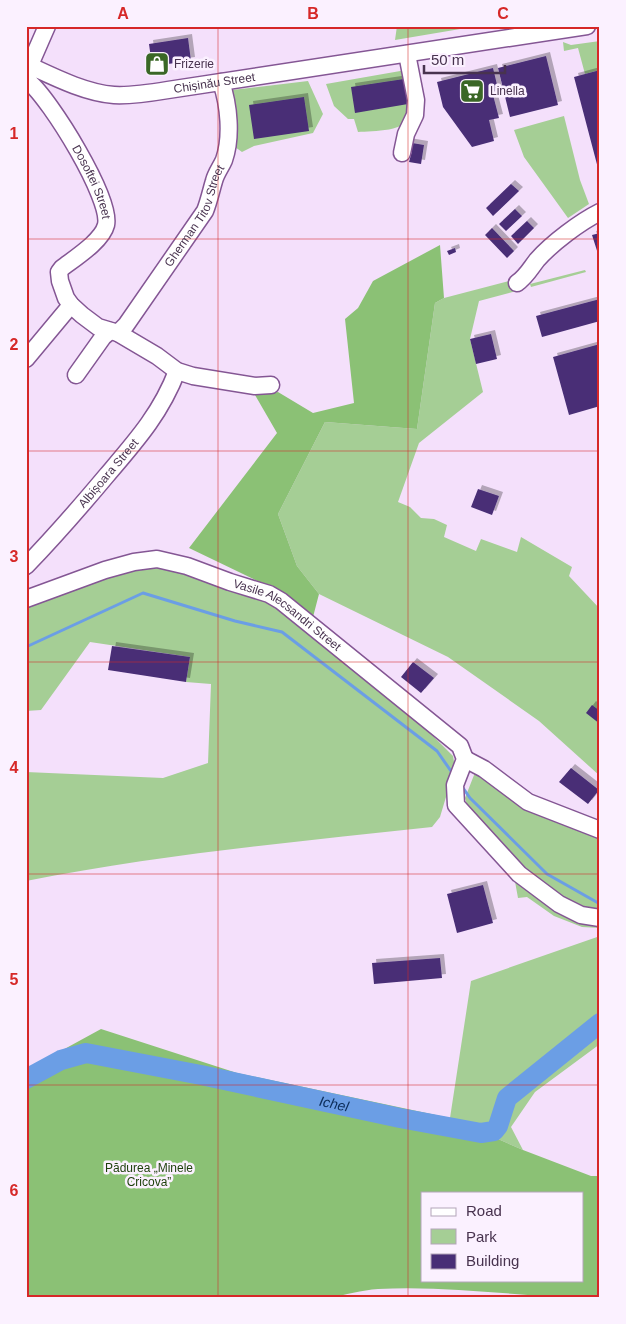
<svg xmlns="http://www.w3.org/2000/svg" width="626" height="1324" viewBox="0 0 626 1324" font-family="Arial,sans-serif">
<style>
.green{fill:#a5ce95}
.forest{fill:#8bc175;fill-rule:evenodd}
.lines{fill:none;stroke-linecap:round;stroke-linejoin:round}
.stream{stroke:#6b9ee5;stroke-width:3}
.river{stroke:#6b9ee5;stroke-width:20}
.building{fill:#482e76;filter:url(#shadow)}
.minor-casing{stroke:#845694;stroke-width:19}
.minor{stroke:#fff;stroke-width:16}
.grid{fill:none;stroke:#d62828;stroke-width:1;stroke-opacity:0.55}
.labels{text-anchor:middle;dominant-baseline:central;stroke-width:5;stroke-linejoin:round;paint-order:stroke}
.poi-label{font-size:12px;fill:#48334f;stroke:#fbf1ff;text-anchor:start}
.street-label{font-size:12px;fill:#48334f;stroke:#fbf1ff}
.park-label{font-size:12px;fill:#1c3f0a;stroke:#fbf1ff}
.water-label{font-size:14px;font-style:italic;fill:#0c2d5a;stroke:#fbf1ff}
.neatline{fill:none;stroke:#d62828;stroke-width:2}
.grid-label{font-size:16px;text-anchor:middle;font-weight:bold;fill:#d62828}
</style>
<defs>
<filter id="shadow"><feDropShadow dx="4" dy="-4" stdDeviation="0" flood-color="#0004"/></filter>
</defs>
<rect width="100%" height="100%" fill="#f4e0fb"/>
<!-- green -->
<path class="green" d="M397,26H478L395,40Z
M600,41V70L585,74L578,48L564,51L563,42L571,45Z
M406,70C407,78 413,108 412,114C408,132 373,131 358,132L354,119H348L334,106L326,84Z
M308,81L323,114L313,133L254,146L242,152L235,147L232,90Z
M564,116L580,180L589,204L568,218L524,157L514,130Z
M585,270L586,272L531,287L530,284Z
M517,279L520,290L479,301L470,339L483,392L419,443L398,502L410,507L421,518L434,519L447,525L444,537L476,551L481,539L517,552L521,537L572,567L569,576L600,609V776L539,721L448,657L319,594L297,566L278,514L325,422L417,429L435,303L444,298Z
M157,568L178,569L264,600L293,616L415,718L453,756L455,767L440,817L432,827C296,842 160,854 26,881V772L163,778L208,763L211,684L186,682L190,657L90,642L41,710L26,711V605L119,573Z
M476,770L600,836V915L569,905L534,881L469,812L465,798Z
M514,876L600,923V928L582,927L554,916L527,897L518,898Z
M600,936V1044L535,1092L511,1127L523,1150L450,1118L471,981Z"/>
<!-- forest -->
<path class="forest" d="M440,245L444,298L435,303L417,429L325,422L278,514L297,566L319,594L313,617L276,590L189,548L277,433L255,395L278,392L313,413L354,403L345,319L358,308L373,281Z
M101,1029L237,1073L450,1118L523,1150L591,1176H600V1298C526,1298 452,1285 378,1289C362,1290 345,1295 329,1298H26V1070ZM422,1193H582V1280H422Z"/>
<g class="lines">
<!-- stream -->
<path class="stream" d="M26,647L143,593L235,621L282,632L437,751L453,774
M461,785L470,798L547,874L600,904"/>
<!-- river -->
<path class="river" id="s1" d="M26,1079L61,1060L86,1053L201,1075L400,1118L481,1133L494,1131L498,1126L507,1098L600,1023"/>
</g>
<!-- building -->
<path class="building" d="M188,38L191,61L152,66L149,44Z
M546,56L558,105L510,117L498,68Z
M493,68L499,93L493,95L499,118L489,120L494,141L472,147L443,107L437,82Z
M600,70V172H599L574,77Z
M404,79L408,104L355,113L351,87Z
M304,97L309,131L254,139L249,105Z
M406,142L424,145L421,164L409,162L412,151L404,150Z
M511,184L519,191L493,216L486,208Z
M515,209L522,216L506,231L499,224Z
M527,221L534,228L518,244L511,236Z
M492,228L514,251L507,258L485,235Z
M600,233V257H599L592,235Z
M455,248L456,252L449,255L447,251Z
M600,299V321L542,337L536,316Z
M491,334L497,359L476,364L470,339Z
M600,344V406L569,415L553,357Z
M478,489L499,496L492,515L471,507Z
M112,646L190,657L186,682L108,670Z
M413,662L434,678L421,693L401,677Z
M592,705L600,711V724L586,713Z
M571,768L599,790L588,804L559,782Z
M483,885L493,923L457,933L447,894Z
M440,958L442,978L374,984L372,963Z"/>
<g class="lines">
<defs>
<g id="minor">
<path id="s2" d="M26,64C52,76 85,93 114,95C132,96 150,93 168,90L587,26"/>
<path d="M29,75L30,65L47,26"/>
<path id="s3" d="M29,82C50,99 112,199 106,225C102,241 75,258 62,268L59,272L60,281L66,298L71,305L82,315L98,327L118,333L157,356L177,371L193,376L255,386L271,385"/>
<path d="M402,153L406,134L415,115L416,100L407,54"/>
<path d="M517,283C526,277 530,269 537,260C552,243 580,222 600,212"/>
<path id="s4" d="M118,333L126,325L205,211C209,201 211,191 214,181C216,173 221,167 224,160C232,137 229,105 221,82"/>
<path d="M26,359L71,305"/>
<path d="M76,375L103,337L110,331"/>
<path id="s5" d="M26,566C55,536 81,506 107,475C136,441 161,413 177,371"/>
<path id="s6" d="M26,599L105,570L134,562L157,559L187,566L230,582L269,594L281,601L460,746L465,759L455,785L456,805L519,874L559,904L581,915L600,918"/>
<path d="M465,759L484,769L528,802L600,830"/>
</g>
</defs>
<!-- minor casing -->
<use href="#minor" class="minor-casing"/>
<!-- minor -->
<use href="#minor" class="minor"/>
</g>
<!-- grid -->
<path class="grid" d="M218,26V1298M408,26V1298M26,239H600M26,451H600M26,662H600M26,874H600M26,1085H600"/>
<!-- icons -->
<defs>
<symbol id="shop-square" viewBox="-11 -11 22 22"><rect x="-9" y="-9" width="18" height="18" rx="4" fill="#3a6726" stroke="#fbf1ff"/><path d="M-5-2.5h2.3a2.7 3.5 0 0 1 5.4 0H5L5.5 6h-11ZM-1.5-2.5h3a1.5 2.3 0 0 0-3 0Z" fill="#fff"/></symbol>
<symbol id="supermarket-square" viewBox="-11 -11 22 22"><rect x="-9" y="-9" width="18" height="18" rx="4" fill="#3a6726" stroke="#fbf1ff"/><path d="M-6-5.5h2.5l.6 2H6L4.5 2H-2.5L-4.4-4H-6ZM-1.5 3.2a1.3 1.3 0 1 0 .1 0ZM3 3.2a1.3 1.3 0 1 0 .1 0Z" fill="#fff"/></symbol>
</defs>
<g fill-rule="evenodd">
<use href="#shop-square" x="143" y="50" width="28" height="28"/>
<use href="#supermarket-square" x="458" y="77" width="28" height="28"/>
</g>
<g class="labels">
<!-- poi labels -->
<g class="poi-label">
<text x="174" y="64">Frizerie</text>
<text x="490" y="91">Linella</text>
</g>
<!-- street labels -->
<g class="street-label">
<text stroke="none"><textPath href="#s2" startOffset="195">Chișinău Street</textPath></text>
<text stroke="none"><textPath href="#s3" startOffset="119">Dosoftei Street</textPath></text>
<text stroke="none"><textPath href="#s4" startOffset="141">Gherman Titov Street</textPath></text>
<text stroke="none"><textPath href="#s5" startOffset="124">Albișoara Street</textPath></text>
<text stroke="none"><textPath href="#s6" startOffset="281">Vasile Alecsandri Street</textPath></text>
</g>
<!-- park labels -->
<g class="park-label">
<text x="149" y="1168">Pădurea „Minele<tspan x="149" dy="14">Cricova”</tspan></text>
</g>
<!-- water labels -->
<g class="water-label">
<text stroke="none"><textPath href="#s1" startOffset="319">Ichel</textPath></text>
</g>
</g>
<!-- border -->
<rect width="626" height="1324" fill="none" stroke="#fbf1ff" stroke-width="55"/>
<!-- legend -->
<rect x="421" y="1192" width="162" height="90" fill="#fbf1ff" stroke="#b3a5b9"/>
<rect x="431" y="1208" width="25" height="8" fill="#ffffff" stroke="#b3a5b9"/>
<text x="466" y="1216" font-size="15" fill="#48334f">Road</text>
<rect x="431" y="1229" width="25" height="15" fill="#a5ce95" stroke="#b3a5b9"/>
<text x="466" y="1242" font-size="15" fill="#48334f">Park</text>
<rect x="431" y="1254" width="25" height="15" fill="#482e76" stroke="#b3a5b9"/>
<text x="466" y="1266" font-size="15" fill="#48334f">Building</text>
<!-- scale -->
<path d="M424 65v8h81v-8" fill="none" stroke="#48334f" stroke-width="2.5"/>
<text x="431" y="65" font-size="15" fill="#48334f" stroke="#fbf1ff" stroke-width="4" paint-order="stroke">50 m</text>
<rect x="28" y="28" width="570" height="1268" class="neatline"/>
<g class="grid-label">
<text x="123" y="19">A</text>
<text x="313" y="19">B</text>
<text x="503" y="19">C</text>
<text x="14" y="139">1</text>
<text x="14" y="350">2</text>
<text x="14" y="562">3</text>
<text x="14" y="773">4</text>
<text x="14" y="985">5</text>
<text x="14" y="1196">6</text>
</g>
</svg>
